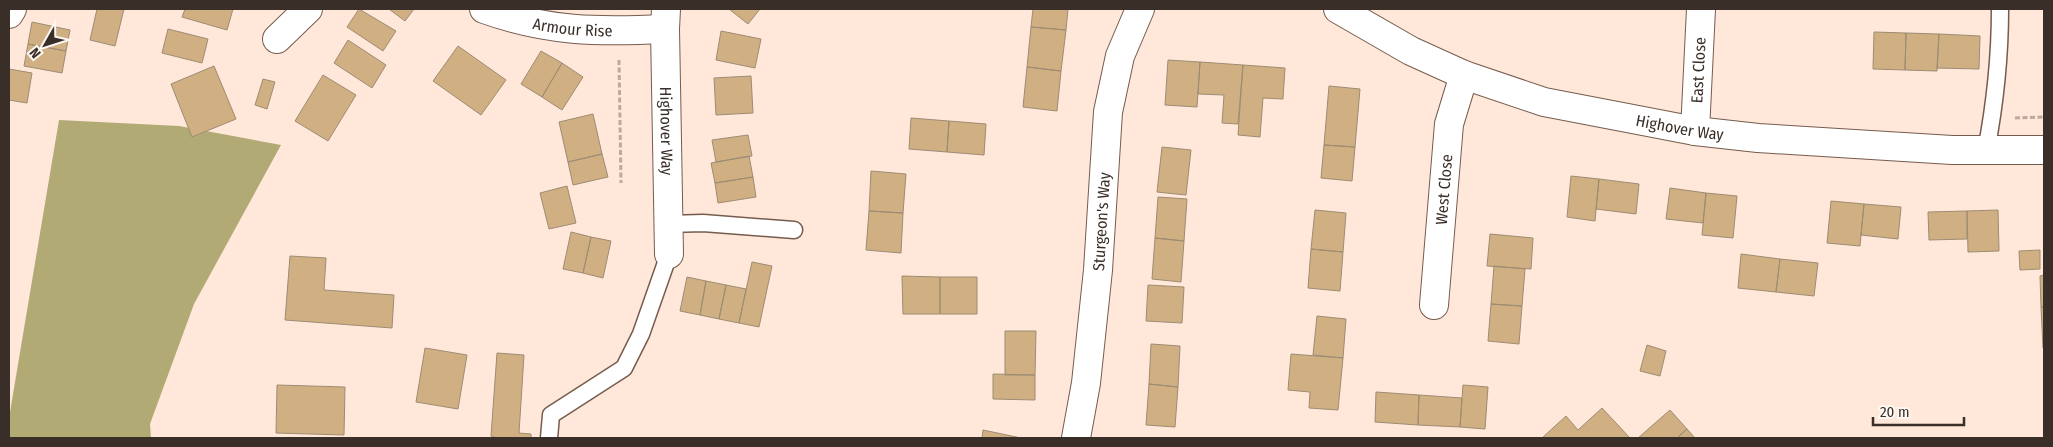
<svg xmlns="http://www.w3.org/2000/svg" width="2053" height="447" viewBox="0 0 2053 447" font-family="'Fira Sans Condensed',sans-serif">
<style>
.forest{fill:#b2aa75}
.building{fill:#d0b083;stroke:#9d8c73}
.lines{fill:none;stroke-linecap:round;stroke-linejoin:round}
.service-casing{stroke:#755c4d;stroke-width:19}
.minor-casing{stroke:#755c4d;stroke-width:30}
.path{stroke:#bda99d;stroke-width:3;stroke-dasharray:5 2.5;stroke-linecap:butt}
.service{stroke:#fff;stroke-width:16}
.minor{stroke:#fff;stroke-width:28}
.labels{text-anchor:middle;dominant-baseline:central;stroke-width:5;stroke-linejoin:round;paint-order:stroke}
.street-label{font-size:16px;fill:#3a2f28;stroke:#fef8f4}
</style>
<rect width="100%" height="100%" fill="#ffe7d9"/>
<!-- forest -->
<path class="forest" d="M59,120L179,126L281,145L194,304L150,424L151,438H9V418Z"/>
<!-- building -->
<path class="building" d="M97,9H124L115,46L90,40Z
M185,9H233L227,30L182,17Z
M359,9L396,31L383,51L347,27Z
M389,9H414L405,21Z
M729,9H760L748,24Z
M1033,9H1068L1066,30L1031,27Z
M32,22L70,30L66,51L28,44Z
M1031,27L1066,30L1061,71L1027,67Z
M168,29L208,39L202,63L162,53Z
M721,31L761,39L755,68L716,60Z
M1874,32L1906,33L1905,70L1873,69Z
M1906,33L1939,34L1937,71L1905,70Z
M1939,34L1980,36L1979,69L1937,68Z
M348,40L386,65L372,88L334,63Z
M28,44L66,51L62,73L24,66Z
M458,46L506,80L481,115L433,81Z
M541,51L562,63L542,97L521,84Z
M1168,60L1200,62L1197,107L1165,105Z
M1200,62L1243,65L1238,124L1222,123L1224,95L1198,94Z
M562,63L583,77L562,110L542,97Z
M1243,65L1285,68L1283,99L1263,98L1260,137L1238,135Z
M214,66L236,119L192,137L171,84Z
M1027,67L1061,71L1057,111L1023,107Z
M9,69L32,73L27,103L9,100Z
M323,75L356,95L328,141L295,121Z
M751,76L753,113L716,115L714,78Z
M263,79L275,82L267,109L255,105Z
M1329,86L1360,89L1355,147L1324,145Z
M593,114L602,154L568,162L559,122Z
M911,118L949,121L947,152L909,149Z
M949,121L986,124L984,155L947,152Z
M748,135L752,156L716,162L712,140Z
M1324,145L1355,147L1352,181L1321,178Z
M1162,147L1191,150L1186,195L1157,192Z
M602,154L608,177L573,185L568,162Z
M749,156L753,177L715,183L711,163Z
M871,171L906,174L903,213L869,211Z
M1571,176L1599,179L1595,221L1567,217Z
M753,177L756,197L718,203L715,183Z
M1599,179L1639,184L1636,214L1596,209Z
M567,186L576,223L549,229L540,193Z
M1670,188L1706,193L1703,223L1666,219Z
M1706,193L1737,196L1733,238L1702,235Z
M1158,197L1187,199L1184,241L1155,238Z
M1831,201L1864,204L1860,246L1827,243Z
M1864,204L1901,207L1898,239L1861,235Z
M1315,210L1346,213L1343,252L1311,249Z
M1998,210L1999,251L1968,252L1967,211Z
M869,211L903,213L901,253L866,250Z
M1967,211V239L1929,240L1928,212Z
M571,232L591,237L583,273L563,269Z
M1490,234L1533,238L1531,269L1487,266Z
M591,237L611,241L603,278L583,273Z
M1155,238L1184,241L1181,282L1152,279Z
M1311,249L1343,252L1340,291L1308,288Z
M2040,250V269L2020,270L2019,251Z
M1741,254L1780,259L1776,292L1738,288Z
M290,256L326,258L324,290L394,295L392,328L285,320Z
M1780,259L1818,263L1814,296L1776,292Z
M752,262L772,266L759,327L739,323Z
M1494,266L1525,269L1522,306L1491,304Z
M2044,275V307H2041L2040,276Z
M902,276L940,277V314H903Z
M687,277L706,281L700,315L680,311Z
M940,277H977V314H940Z
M706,281L726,285L719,319L700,315Z
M726,285L746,289L739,323L719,319Z
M1148,285L1184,287L1182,323L1146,321Z
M1491,304L1522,306L1519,344L1488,341Z
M2041,307H2044V348H2043Z
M1317,316L1346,319L1343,358L1313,355Z
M1005,331H1036L1035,375H1005Z
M1151,344L1180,346L1178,387L1149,384Z
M1647,345L1666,351L1660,376L1640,371Z
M425,348L467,355L458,409L416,402Z
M497,353L524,355L519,433L531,434V438H496L491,436Z
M1291,354L1343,358L1338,410L1309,408L1310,392L1288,390Z
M993,374L1035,375V400L993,399Z
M1149,384L1178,387L1175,427L1146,425Z
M277,385L345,387L344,435L276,433Z
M1463,385L1488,387L1485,429L1460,427Z
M1376,392L1419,395L1418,425L1375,422Z
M1419,395L1462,398L1460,427L1418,425Z
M1602,408L1630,438H1542L1566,416L1578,430Z
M1670,410L1687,429L1677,438H1638Z
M1687,429L1695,438H1677Z
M983,430L1021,438H982Z"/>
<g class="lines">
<defs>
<path id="service" d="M1986,151C1995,104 2000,56 2000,9
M668,224L703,223L794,230
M549,438L551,415L624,368L641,334L669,254"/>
<g id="minor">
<path id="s1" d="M484,9C548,32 597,32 665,29"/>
<path id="s2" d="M666,9L665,29L669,254"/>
<path id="s3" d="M1338,9L1411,51L1464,75L1544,102L1695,131L1758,138L1952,150H2044"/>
<path d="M9,14L12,9"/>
<path d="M277,39L308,9"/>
<path id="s4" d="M1695,131L1701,9"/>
<path id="s5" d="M1434,305L1449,124L1464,75"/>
<path id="s6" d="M1076,438L1086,383L1098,270L1108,112L1120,56L1140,9"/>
</g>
</defs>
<!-- service casing -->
<use href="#service" class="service-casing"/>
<!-- minor casing -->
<use href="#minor" class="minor-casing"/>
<!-- path -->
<path class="path" d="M619,60L621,183
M2015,118L2044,117"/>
<!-- service -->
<use href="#service" class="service"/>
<!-- minor -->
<use href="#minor" class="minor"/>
</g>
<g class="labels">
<!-- street labels -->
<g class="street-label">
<text stroke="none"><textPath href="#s1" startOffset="91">Armour Rise</textPath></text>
<text stroke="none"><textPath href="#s4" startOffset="61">East Close</textPath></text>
<text stroke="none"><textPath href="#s3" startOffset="365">Highover Way</textPath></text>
<text stroke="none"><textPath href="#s2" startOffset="122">Highover Way</textPath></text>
<text stroke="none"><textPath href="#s5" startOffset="116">West Close</textPath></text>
<text stroke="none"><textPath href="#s6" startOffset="218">Sturgeon's Way</textPath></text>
</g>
</g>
<!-- border -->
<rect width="2053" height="447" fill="none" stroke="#3a2f28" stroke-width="20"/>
<!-- north arrow -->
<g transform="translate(45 45) rotate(231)" stroke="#fef8f4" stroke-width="4" paint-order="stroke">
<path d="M0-4L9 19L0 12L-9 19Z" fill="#3a2f28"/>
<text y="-8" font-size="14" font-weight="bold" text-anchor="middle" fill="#3a2f28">N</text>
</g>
<!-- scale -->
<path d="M1873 417v8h91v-8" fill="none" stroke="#3a2f28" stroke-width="2.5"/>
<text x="1880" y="417" font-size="15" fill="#3a2f28" stroke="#fef8f4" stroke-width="4" paint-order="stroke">20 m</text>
</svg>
